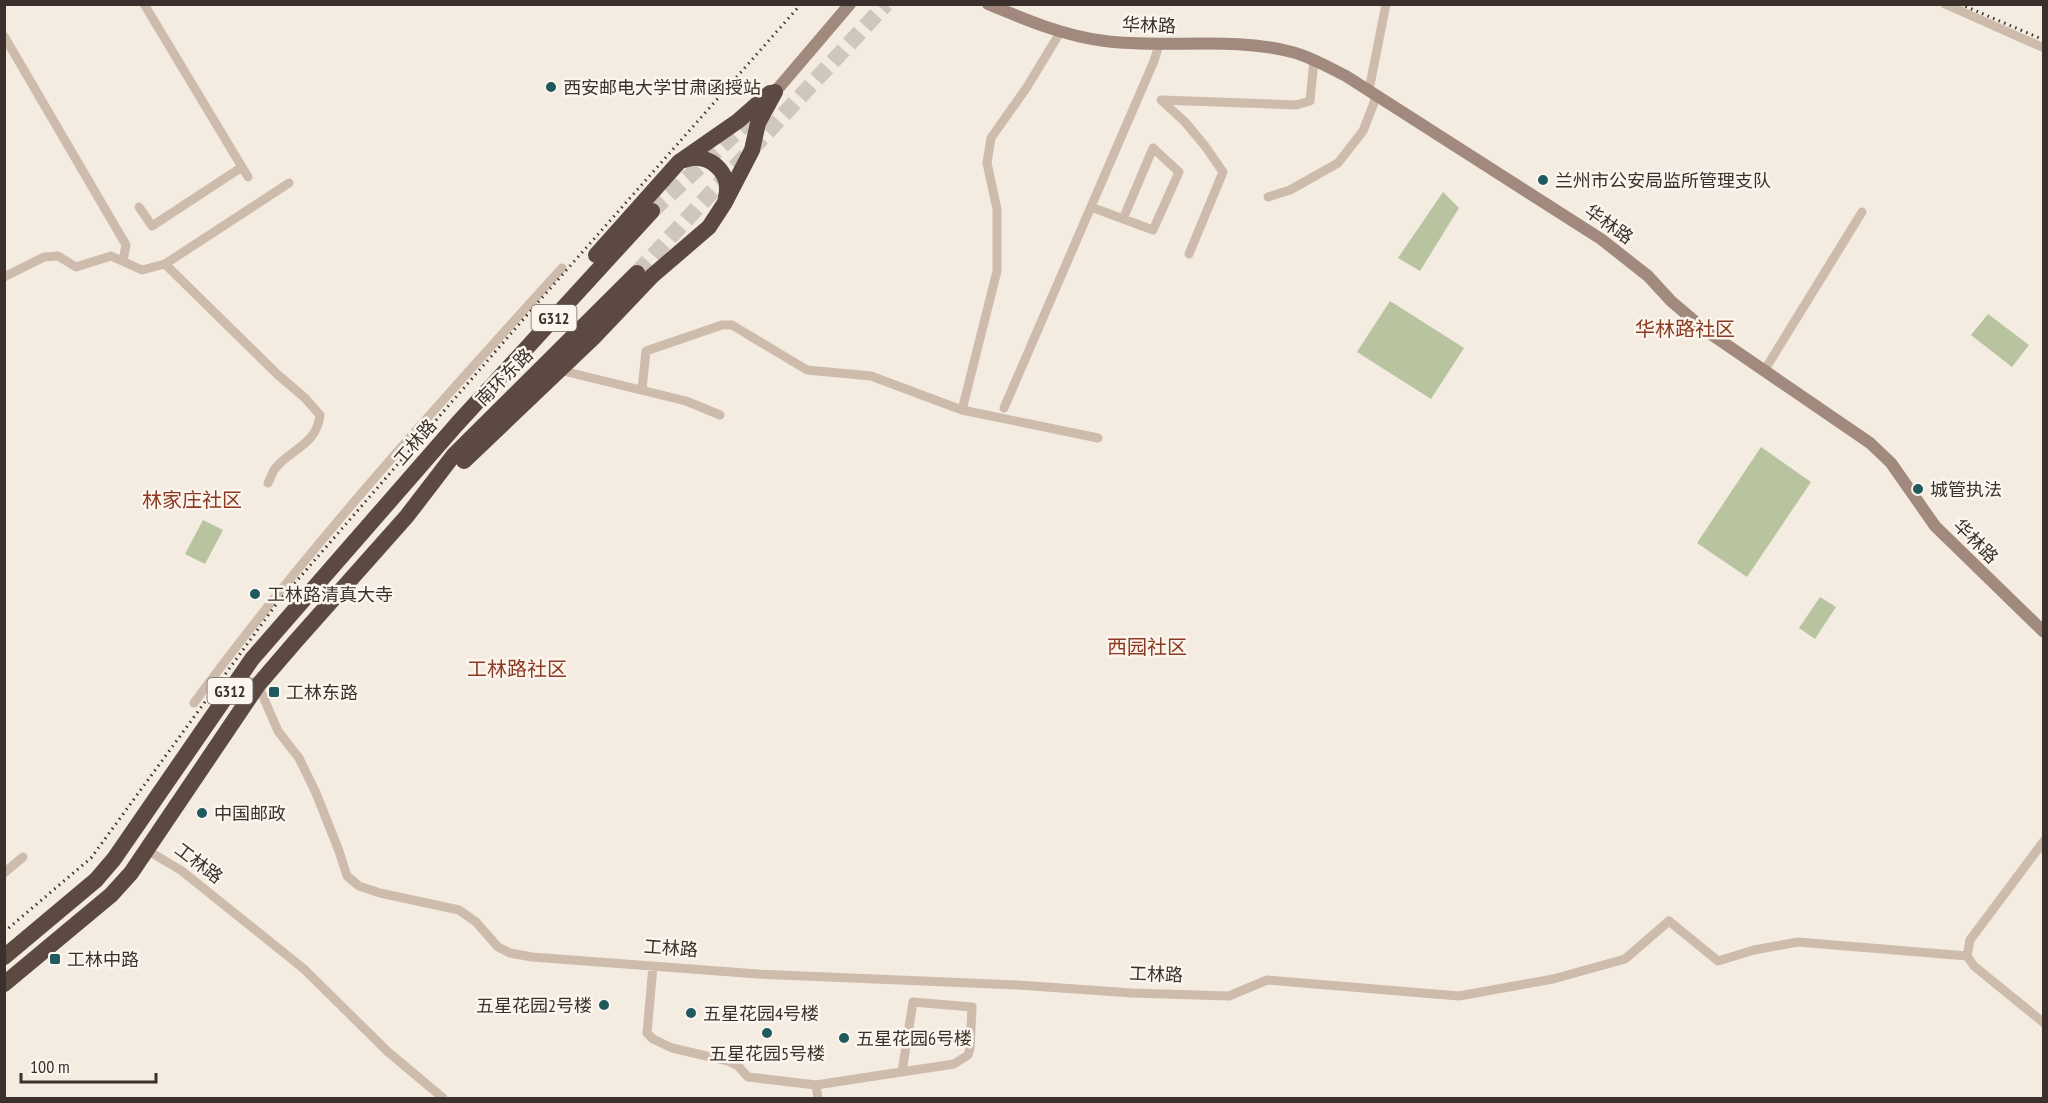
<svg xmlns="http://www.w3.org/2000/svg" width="2048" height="1103" viewBox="0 0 2048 1103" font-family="'PT Sans Narrow','Noto Sans SC',sans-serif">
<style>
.green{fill:#b8c4a0}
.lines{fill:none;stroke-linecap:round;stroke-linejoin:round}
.highway-tunnel{stroke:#cfc6bd;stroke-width:16;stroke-dasharray:16 8;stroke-linecap:butt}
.street{stroke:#cdbbac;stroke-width:9}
.secondary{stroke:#a18a7d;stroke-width:12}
.highway{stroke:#5c4a42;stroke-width:16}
.rail{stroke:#3b302b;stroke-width:3;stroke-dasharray:1.5 4.5;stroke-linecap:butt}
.poi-dot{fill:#1f5a5e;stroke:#fbf5ee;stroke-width:2}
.labels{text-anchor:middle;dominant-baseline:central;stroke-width:5;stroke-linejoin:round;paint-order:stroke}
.shield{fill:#fbf5ee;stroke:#756b66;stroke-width:1.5}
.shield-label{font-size:16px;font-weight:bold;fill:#3b302b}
.street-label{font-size:18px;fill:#3b302b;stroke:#fbf5ee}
.poi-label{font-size:18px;fill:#3b302b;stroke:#fbf5ee;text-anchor:start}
.neighbourhood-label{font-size:20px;fill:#8c3b22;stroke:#fbf5ee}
</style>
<rect width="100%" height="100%" fill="#f4ebe1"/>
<!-- green -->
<path class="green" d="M1443,192L1459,208L1420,271L1398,258Z
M1390,301L1464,348L1431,399L1357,352Z
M1988,314L2029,345L2012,367L1971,335Z
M1761,447L1811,482L1747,577L1697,543Z
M203,520L223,530L205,564L185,554Z
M1820,597L1836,607L1815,639L1799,628Z"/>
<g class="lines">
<!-- highway-tunnel -->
<path class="highway-tunnel" d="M652,211L755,115
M637,273L886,4"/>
<!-- street -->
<path class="street" d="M144,4L248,177
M1945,4L2044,48
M4,36L126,245L123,261
M1369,90L1386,4
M1268,197L1290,190L1338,163L1363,131L1377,95
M139,207L152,226L242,167
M1091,207L1153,230L1179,172L1153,148L1123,219
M1189,254L1223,172L1205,146L1185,122L1161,100L1296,105L1310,101L1314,60
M165,264L277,374L305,398L320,415C316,447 290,448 274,470C272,474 270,479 268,483
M4,277L44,257L58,256L76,267L111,256L142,270L165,264L289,183
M530,303L543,315
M559,370L686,401L720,415
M1764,371L1862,212
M642,389L646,351L722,325H732L807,370L871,376L962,410L1098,438
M1004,408L1154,61L1159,45
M962,410L997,271V209L987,163L991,138L1027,87L1061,31
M239,677L258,685L278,731L299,758L316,793L339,851L347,876L359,886L380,893L459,910L476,922L498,947L510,953L532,957L758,974L1018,985L1132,993L1229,996L1267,980L1459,996L1553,979L1625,959L1669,921L1718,961L1754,950L1798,942L1967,956L1974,966L2044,1023
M194,703C306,550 434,409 562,268
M147,850L182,871L304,969L387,1051L443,1098
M4,873L23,857
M1967,956L1970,940L2044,841
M653,966L647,1033L653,1039L672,1048L728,1061L738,1066L748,1077L816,1085L954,1064L968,1055L970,1049L972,1007L913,1002L902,1072
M816,1085L818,1098"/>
<!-- secondary -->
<path class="secondary" d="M988,4C1026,20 1064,36 1105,41C1167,49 1231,36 1292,52C1311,57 1328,67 1346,76L1601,239L1648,276L1671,301L1705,330L1870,443L1891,463L1935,526L2044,632
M775,92L850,4"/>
<!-- highway -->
<path class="highway" d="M684,160C709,151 732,173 726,197
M596,255L679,162L738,121L770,93
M464,461L593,338L652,276L709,227L724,204L752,150L758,123L775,92
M4,957L96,880L114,859L252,659L457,424L652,211
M4,984L111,895L131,873L258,685L295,642L407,516L453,456L637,273"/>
<!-- rail -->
<path class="rail" d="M1960,4L2044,40
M4,932L91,858L275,606L534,307L801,4"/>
</g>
<!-- markers -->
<g class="poi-dot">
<circle cx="551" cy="87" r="6"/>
<circle cx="1543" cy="180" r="6"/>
<circle cx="1918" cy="489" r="6"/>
<circle cx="255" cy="594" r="6"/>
<rect x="268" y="686" width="12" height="12" rx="3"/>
<circle cx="202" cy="813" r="6"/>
<rect x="49" y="953" width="12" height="12" rx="3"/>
<circle cx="604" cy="1005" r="6"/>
<circle cx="691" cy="1013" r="6"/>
<circle cx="767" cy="1033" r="6"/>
<circle cx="844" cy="1038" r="6"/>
</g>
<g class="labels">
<!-- shield labels -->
<g class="shield">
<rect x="531.5" y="305" width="45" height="26" rx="4.5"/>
<rect x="207.5" y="678" width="45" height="26" rx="4.5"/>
</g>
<g class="shield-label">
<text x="554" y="318">G312</text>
<text x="230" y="691">G312</text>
</g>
<!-- street labels -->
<g class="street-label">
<text transform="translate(1149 25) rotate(2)">华林路</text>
<text transform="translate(1609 224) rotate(35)">华林路</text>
<text transform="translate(504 377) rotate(-45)">南环东路</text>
<text transform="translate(415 442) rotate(-49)">工林路</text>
<text transform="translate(1976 541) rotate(45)">华林路</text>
<text transform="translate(199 863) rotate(37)">工林路</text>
<text transform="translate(671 948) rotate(4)">工林路</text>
<text transform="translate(1156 974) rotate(2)">工林路</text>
</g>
<!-- poi labels -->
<g class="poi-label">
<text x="563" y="87">西安邮电大学甘肃函授站</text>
<text x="1555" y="180">兰州市公安局监所管理支队</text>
<text x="1930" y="489">城管执法</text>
<text x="267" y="594">工林路清真大寺</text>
<text x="286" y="692">工林东路</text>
<text x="214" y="813">中国邮政</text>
<text x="67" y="959">工林中路</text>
<text x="592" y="1005" text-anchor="end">五星花园2号楼</text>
<text x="703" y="1013">五星花园4号楼</text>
<text x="856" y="1038">五星花园6号楼</text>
<text x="767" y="1053" text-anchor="middle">五星花园5号楼</text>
</g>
<!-- neighbourhood labels -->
<g class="neighbourhood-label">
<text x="1685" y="329">华林路社区</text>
<text x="192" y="500">林家庄社区</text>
<text x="1147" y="647">西园社区</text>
<text x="517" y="669">工林路社区</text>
</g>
</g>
<!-- border -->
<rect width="2048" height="1103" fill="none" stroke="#3b302b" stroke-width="12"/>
<!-- scale -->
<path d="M21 1073v9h135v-9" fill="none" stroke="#3b302b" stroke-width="3"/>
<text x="30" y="1073" font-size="18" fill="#3b302b" stroke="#fbf5ee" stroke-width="4.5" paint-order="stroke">100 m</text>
</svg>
